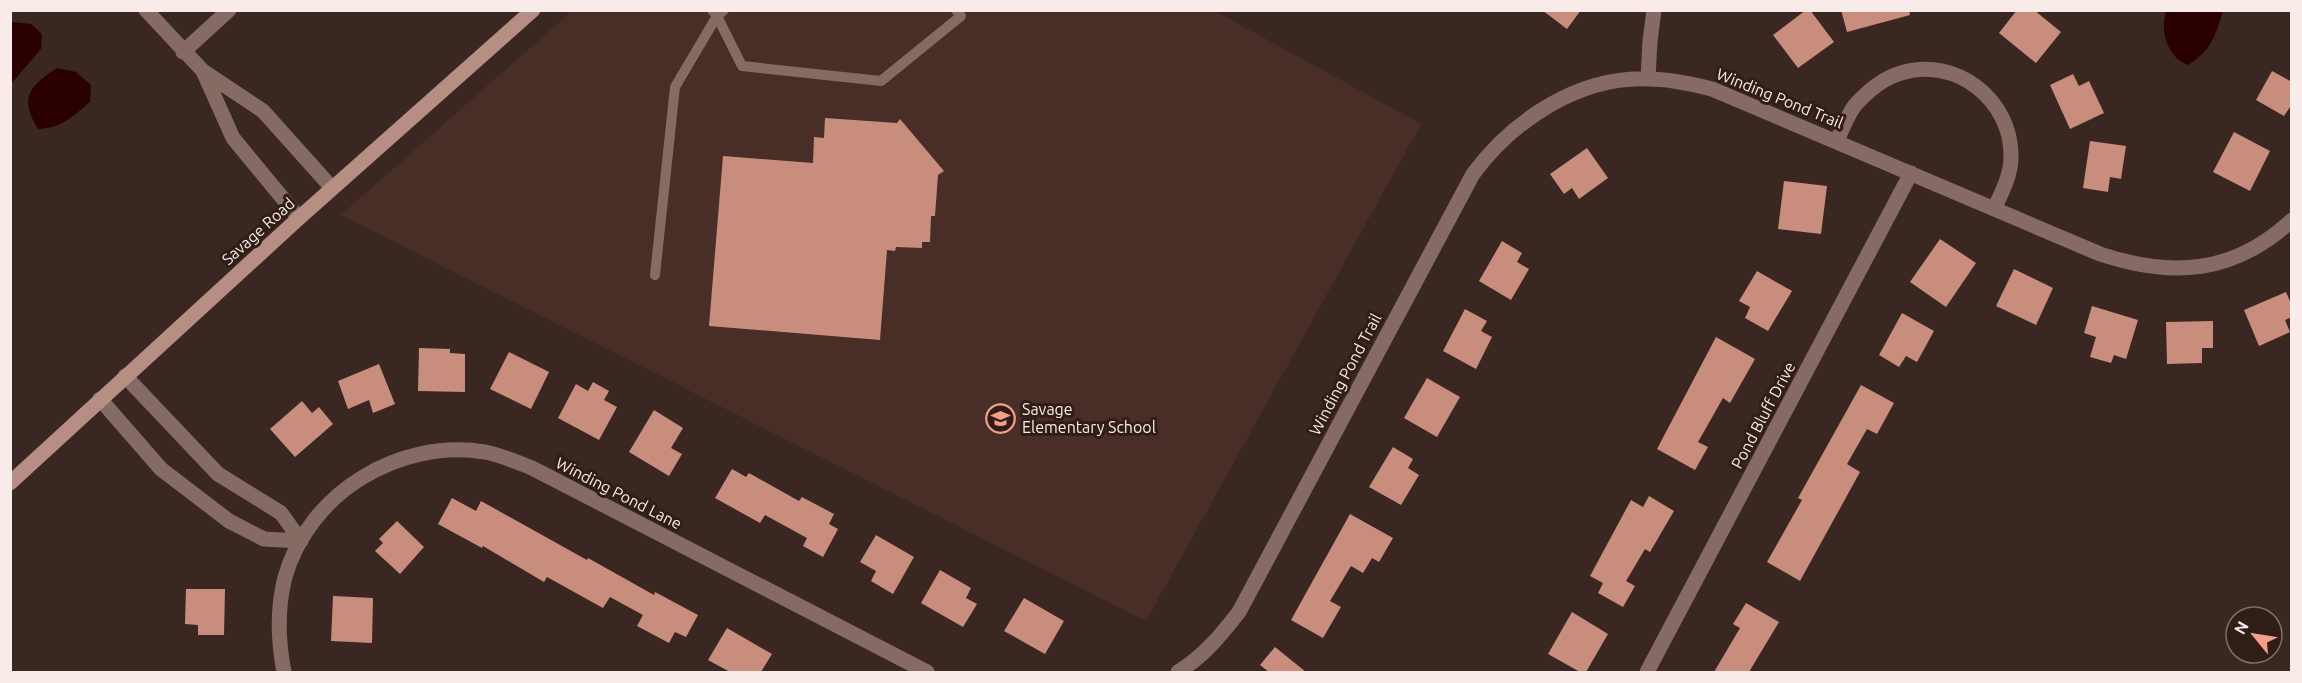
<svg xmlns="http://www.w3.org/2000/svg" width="2302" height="683" viewBox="0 0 2302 683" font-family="Ubuntu,sans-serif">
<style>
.built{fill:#492e27}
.water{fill:#2b0000}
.building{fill:#c88d7d}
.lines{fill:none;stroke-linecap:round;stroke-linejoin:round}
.lane{stroke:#856b64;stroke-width:10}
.street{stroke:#856b64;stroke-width:15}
.secondary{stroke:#b68e83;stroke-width:15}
.labels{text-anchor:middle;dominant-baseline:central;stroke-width:6;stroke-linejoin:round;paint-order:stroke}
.street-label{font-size:16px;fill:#f9ebe7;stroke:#311d18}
.poi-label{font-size:16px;fill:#f9ebe7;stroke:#311d18;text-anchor:start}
</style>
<rect width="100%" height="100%" fill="#3b2722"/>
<!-- built -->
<path class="built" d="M572,11H1215L1421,124L1146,621L341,215Z"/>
<!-- water -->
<path class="water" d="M2166,11H2223C2215,36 2212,50 2188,65C2167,57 2160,31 2166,11Z
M11,22L31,24L42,34L41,49L11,84Z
M57,68L76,72L91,85L90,102C72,117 62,128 38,129C19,98 29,86 57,68Z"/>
<!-- building -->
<path class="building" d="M1542,10H1581L1567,29Z
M1806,10H1810L1834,42L1798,68L1773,35Z
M1841,10H1909L1910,15L1847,32Z
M2017,10H2034L2061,32L2036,63L1999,33Z
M2272,71L2292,82V104L2284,116L2256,100Z
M2073,74L2079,86L2089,81L2104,113L2070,129L2050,85Z
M825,118L897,123L900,119L944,171L938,175L935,216H931L930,242H922V248L896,247L895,251L887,250L880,340L709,326L723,156L813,163L814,137L824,138Z
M2234,132L2270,151L2250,191L2213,172Z
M2090,141L2126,146L2121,179L2110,177L2108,192L2083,188Z
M1587,148L1608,178L1579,199L1572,188L1564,194L1550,174Z
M1784,181L1827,186L1821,234L1778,229Z
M1940,239L1976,263L1946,307L1910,282Z
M1502,241L1522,253L1517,262L1529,269L1511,300L1479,281Z
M2014,269L2053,288L2036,325L1996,306Z
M1757,271L1792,291L1768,331L1745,318L1750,307L1739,301Z
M2286,292L2292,306V317L2285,320L2290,332L2259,346L2244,310Z
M2092,306L2138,320L2126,359L2114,355L2111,363L2090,357L2096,337L2084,333Z
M1465,309L1487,321L1481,331L1492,337L1476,369L1443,351Z
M1902,313L1934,331L1917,362L1906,356L1899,367L1879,355Z
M2213,321V348H2202V363L2167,364L2166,322Z
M1716,337L1755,359L1730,403L1723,398L1698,442L1708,447L1695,470L1657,449Z
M419,348L450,349V353L465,354V392L418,391Z
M509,352L549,372L531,409L490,389Z
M379,364L395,404L373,413L369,400L348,409L338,381Z
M1427,378L1460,397L1437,437L1404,418Z
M593,382L609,391L604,400L617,407L599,440L558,418L576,384L588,391Z
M1861,385L1894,403L1877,434L1867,429L1847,464L1860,472L1800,581L1767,562L1802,500L1798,498Z
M302,401L312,413L319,407L333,424L295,457L270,429Z
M654,410L683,428L671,448L682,454L669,476L629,452Z
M1393,447L1413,459L1408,468L1419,475L1401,505L1369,487Z
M732,469L746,477L749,473L799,501L802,497L834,514L829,524L838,529L823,557L803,546L807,538L765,515L760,523L715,498Z
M1649,496L1674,511L1650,552L1645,549L1626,581L1635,586L1623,607L1598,593L1603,583L1590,576L1631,500L1643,507Z
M452,498L476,511L481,501L587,560L588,558L654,595L655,592L698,615L686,637L675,632L669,643L637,626L643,615L610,597L603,608L547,577L544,582L483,546L482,548L438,524Z
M1350,514L1393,538L1379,562L1372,558L1363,573L1351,566L1330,601L1341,607L1323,638L1291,620Z
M397,521L424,547L400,574L375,551L383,543L379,539Z
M876,535L914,557L893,594L871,581L876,571L860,562Z
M940,570L971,588L966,598L977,604L963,627L921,603Z
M186,589H225L224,635H198V625L185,624Z
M333,596L373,598L372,643L331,641Z
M1024,598L1064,621L1045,654L1004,631Z
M1746,603L1779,622L1749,672H1714L1740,628L1733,624Z
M1572,612L1608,634L1586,672H1580L1548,654Z
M727,628L772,654L761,672H730L708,660Z
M1275,647L1306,672H1269L1260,665Z"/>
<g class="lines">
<!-- lane -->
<path class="lane" d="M712,10L717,16L742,66L881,81L961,16L956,10
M655,275L675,87L717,16L724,10"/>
<!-- street -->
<path class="street" d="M146,10L203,71L263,111L332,188
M183,52L229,10
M203,71L233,138L299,218
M1648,78L1650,41L1654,10
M1837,140C1843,129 1848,113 1856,104C1869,90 1883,78 1901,73C1956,56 2012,100 2011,157C2011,175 2002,192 1994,209
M125,376L218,474L281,513L301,541
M100,399L161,469L229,521L264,539L301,541
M284,672C278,641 277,608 285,577C309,493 399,438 485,452C501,455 517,462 532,468L927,672
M1178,672C1203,657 1221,635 1239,612L1473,174C1513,120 1579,76 1649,79C1670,79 1692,84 1712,89L2100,254C2172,278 2234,274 2292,220
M1647,672L1911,173"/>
<!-- secondary -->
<path class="secondary" d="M10,483L299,218L533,10"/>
</g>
<!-- icons -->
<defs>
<symbol id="school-ring" viewBox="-11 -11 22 22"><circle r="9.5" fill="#311d18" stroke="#f49e88" stroke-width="1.5"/><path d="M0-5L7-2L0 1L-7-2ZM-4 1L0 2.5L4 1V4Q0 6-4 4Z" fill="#f49e88"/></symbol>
</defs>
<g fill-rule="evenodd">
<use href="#school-ring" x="984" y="402" width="33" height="33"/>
</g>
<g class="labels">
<!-- street labels -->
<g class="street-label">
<text transform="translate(1780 98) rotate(22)">Winding Pond Trail</text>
<text transform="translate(258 231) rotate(-42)">Savage Road</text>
<text transform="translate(1345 374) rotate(-62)">Winding Pond Trail</text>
<text transform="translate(1763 415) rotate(-62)">Pond Bluff Drive</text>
<text transform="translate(619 493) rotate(27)">Winding Pond Lane</text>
</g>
<!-- poi labels -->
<g class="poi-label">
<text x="1022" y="409">Savage<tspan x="1022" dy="18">Elementary School</tspan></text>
</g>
</g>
<!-- border -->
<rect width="2302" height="683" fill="none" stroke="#f9ebe7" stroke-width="24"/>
<!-- north arrow -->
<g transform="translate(2254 635) rotate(300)"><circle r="28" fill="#311d18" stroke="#816f6b" stroke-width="1.5"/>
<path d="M0-4.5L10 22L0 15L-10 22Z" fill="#f49e88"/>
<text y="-9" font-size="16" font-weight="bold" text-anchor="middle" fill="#f9ebe7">N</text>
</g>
</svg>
